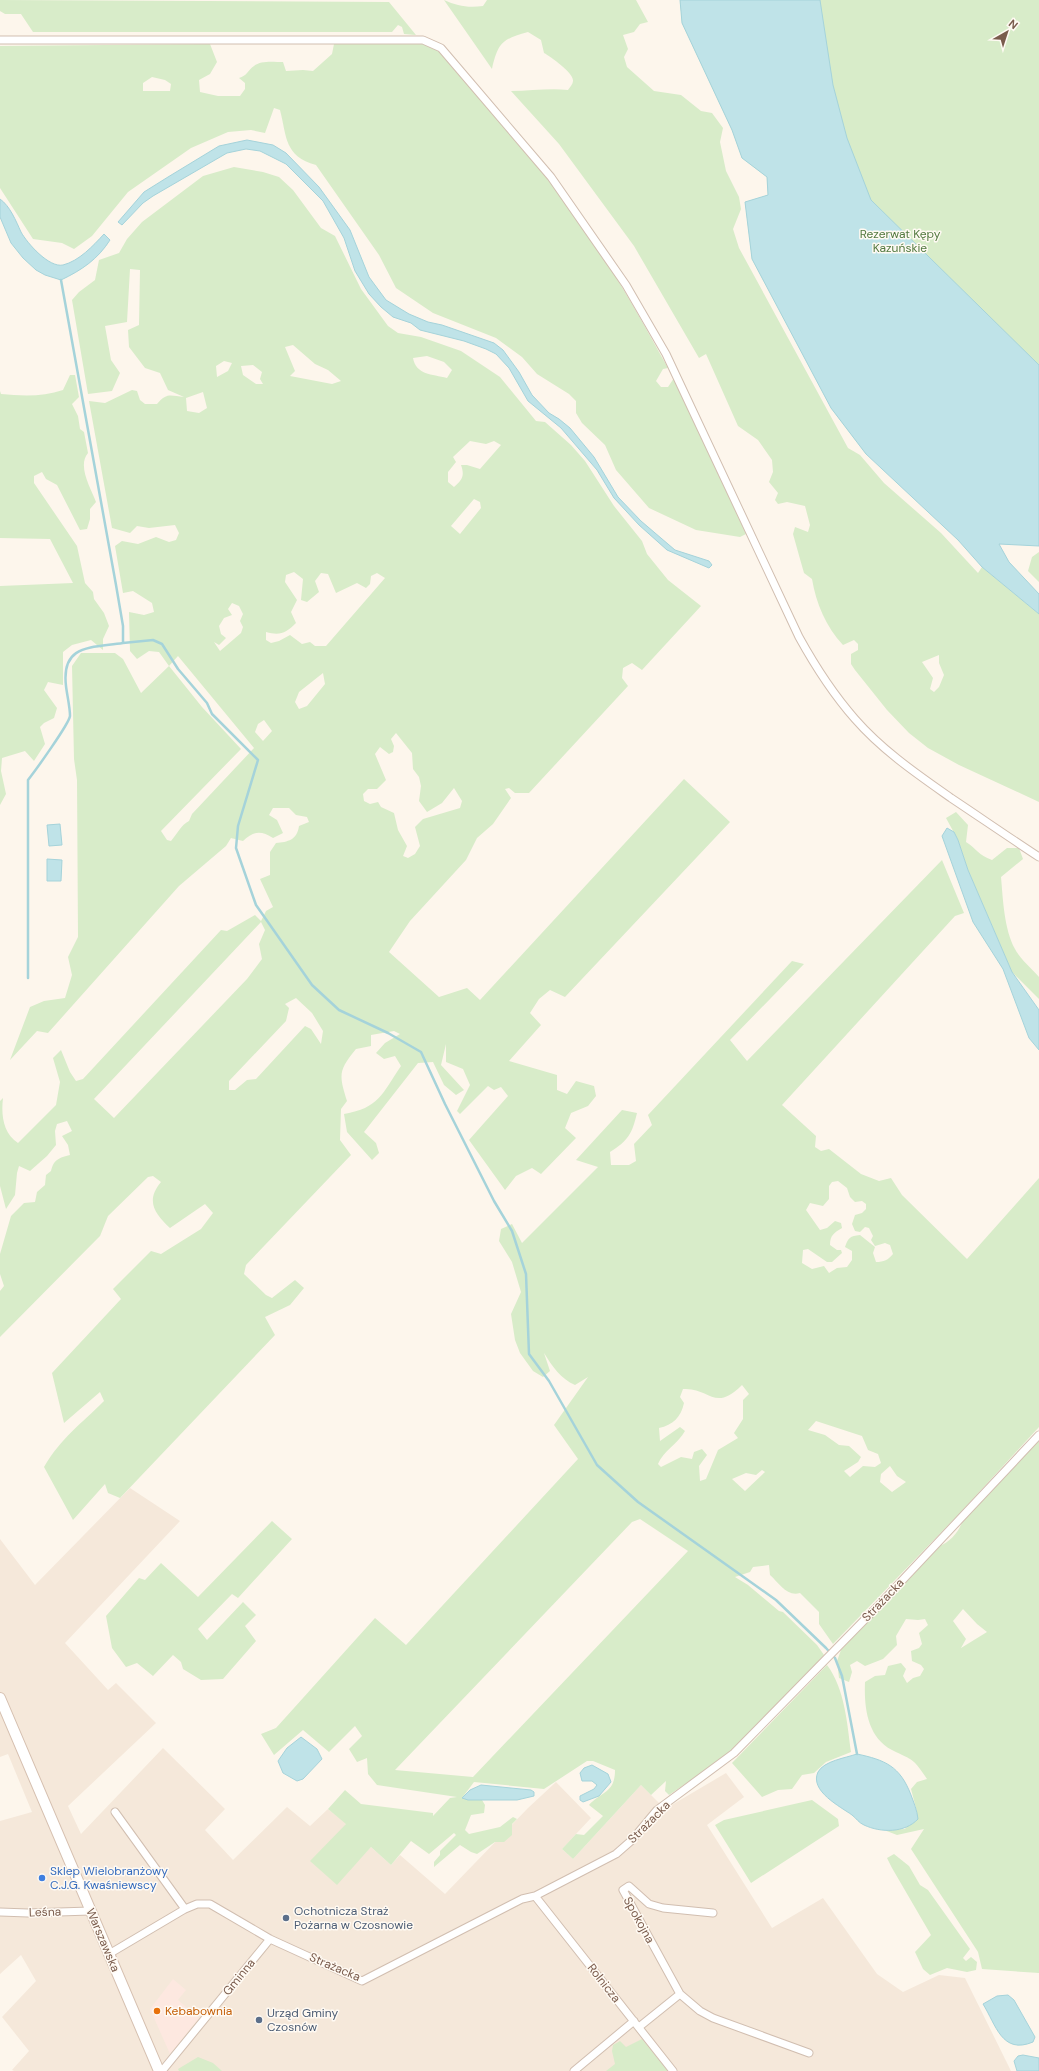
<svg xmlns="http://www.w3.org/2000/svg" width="1039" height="2071" viewBox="0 0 1039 2071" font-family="'DM Sans',sans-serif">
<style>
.residential{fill:#f5e8da}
.commercial{fill:#fde8e0}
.green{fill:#d8ecc9;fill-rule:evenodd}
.water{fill:#bfe3e8;stroke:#a5d3da}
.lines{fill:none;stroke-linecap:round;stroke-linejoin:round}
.stream{stroke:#a5d3da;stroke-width:2.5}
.street-casing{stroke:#d1beb0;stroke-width:9}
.secondary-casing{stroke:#d6c0b0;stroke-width:12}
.street{stroke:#fff;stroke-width:7}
.secondary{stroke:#fff;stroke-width:10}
.shop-dot{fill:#3f7fe0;stroke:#fffaf3;stroke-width:1.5}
.service-dot{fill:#5c6f8a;stroke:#fffaf3;stroke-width:1.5}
.food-dot{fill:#e8710a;stroke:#fffaf3;stroke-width:1.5}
.labels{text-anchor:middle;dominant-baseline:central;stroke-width:3;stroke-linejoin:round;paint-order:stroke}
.park-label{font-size:12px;fill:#537a41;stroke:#fffaf3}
.street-label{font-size:12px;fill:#7a5c4d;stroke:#fffaf3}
.shop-label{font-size:12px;fill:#366cbe;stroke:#fffaf3;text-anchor:start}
.service-label{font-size:12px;fill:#4e5e75;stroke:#fffaf3;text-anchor:start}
.food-label{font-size:12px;fill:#c56008;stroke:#fffaf3;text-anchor:start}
</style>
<rect width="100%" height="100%" fill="#fdf6ec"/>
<!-- residential -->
<path class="residential" d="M130,1488L180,1521L65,1643L108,1690L116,1683L156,1723L68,1806L81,1834L163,1748L225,1809L205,1830L233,1860L287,1807L310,1826L328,1809L346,1823L336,1884L371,1847L391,1865L400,1855L445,1894L528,1808L556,1782L591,1818L562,1849L573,1859L641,1785L665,1809L726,1773L744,1797L707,1825L772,1928L823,1898L877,1974L903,1992L939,1975L965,1978L1011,2071H14L12,2070L29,2051L2,2017L36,1981L21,1955L0,1974V1821L32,1812L8,1754L0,1757V1539L35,1585Z"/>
<!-- commercial -->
<path class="commercial" d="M173,1979L186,1990L178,2000L199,2018L170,2054L150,2009Z"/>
<!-- green -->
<path class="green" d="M0,0L389,2L416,35L404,34L402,27L398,25L392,32H33L21,14H5L0,11Z
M444,0C457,6 468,8 483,6L487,0H636L648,22L640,24L634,32L623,35L628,49L624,57L627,67L654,91L681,95L701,111L712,113L723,128L720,142L726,171L739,197L741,209L733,229L739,248L848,448L860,455L884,483L941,533L978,573L982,567L1039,614V802L959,765L928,748L909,733L887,710L855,670L851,664V654L858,650V644L854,640L843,645C826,627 816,603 812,579L804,573L800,559L793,534L795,527L808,532L810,525L805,506L787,502L778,504L775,500L778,493L769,482L773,472L772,460L758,440L738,426L706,354L699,358L634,246L559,144L511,91C531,91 549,88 568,90C570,87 573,84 573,81C574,73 551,57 544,53L541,40L528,32C502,39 498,43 492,69ZM939,655V663L944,675L939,687L934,692L930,689L933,678L922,662Z
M680,0H1039V546L866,454L831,408L752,259L745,202L768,195L767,177L742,158L732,130L682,23Z
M416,42L432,47L442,54C486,108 534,159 575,215C610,263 639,316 668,368L663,369L656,381L661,387H668L674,378L746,534L740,537L696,530L649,508L616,470L605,445L582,423L576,413V401L569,394L537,374L522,357L496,338L433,313L396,288L379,255L316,165C284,156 287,137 280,110L274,108L265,133L251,130L228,132L191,148L128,192L92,236L74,249L62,243L33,239L0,188V46L210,44L217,62L210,74L199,80L200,92L218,96H240L245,89V83L239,78C247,76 248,70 254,66C261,60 274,62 283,62L286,71L303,70L313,71L332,54L334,44ZM152,77L165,80L171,84L170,91H143V83Z
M234,167L263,172L279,177L293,190L321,228L335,236L361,289L388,326L398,333L421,337L461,351L500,377L536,421L545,422L571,445L585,461L614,506L642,541L647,554L668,580L701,606L642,670L632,663L623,668L622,678L628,686L529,793H515L509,788L505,789L511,798L493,824L477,838L466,860L410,921L389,952L439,997L467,988L480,1000L684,779L730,822L565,997L550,990L539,999L530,1013L541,1025L509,1061L557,1075V1090L567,1094L576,1081L594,1086L596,1096L588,1106L571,1113L565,1128L576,1138L541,1174L532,1168L516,1176L505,1190L469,1140L508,1096L501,1087L494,1090L488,1086L460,1114L457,1111L470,1085L463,1069L446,1062V1044L441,1065L464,1090L456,1095L444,1085L433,1062L418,1063L364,1132L376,1143L379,1153L372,1160L347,1132L344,1114C379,1108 382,1094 401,1066L395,1056L384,1059L376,1053L385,1043L400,1034L394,1031L371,1035V1046L356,1049C338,1071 339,1075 347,1101L341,1109L340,1140L351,1155L246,1265L244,1274L266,1295L272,1298L295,1280L304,1288L290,1305L265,1317L275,1335L120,1498L108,1493L105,1484L73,1520L44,1467C61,1438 81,1424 104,1401L100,1392L64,1423L52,1373L121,1299L113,1289L151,1251L161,1254L201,1229L213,1213L205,1204L170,1228C155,1214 145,1201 161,1182L153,1176L148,1177L108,1216L100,1236L0,1337V1291L4,1286L0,1274V1254L11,1216L24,1203L35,1202L37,1192L45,1185L46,1175L51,1171C54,1159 59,1158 70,1155L68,1145L62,1136L72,1131L67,1121L57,1124L55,1131L56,1145L47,1156L30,1171L19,1166L17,1173L15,1195L6,1209L0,1186V1101L3,1098C1,1115 3,1133 18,1143L56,1105L60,1082L53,1058L61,1050L70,1072L76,1081L83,1079L221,930L227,931L255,915L261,921L266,911L273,907L260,879L270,875V852L276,843C288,842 297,840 299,826L309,822L307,817L296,815L289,808H273L269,815L277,820L283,833L273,838C261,830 253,831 243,841L231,838L226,846L179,886L48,1033L37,1031L10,1060L30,1007L44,1001L65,998L72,975L68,957L78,937L77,780L74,759L72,666L81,653H115L123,659L141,693L169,666L159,652L149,651L137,659L130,651L129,612L144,615L154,612L152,603L133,591L123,593L115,546L122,541L138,544L156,537L169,542L176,540L179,533L175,525L149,528L137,526L130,533L112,528L89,401L105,403L132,390L137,391L140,400L145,404H157C167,392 171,396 184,397L168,390L160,373L145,368L129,347L128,330L139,325L140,270L130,269L127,322L105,326L111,360L120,373L112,391L88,394L72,300L79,292L95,280L99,260L119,253L127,239L142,222L203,176ZM293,345L315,364L328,370L341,381L332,384L290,376L295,371L285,347ZM427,356L444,362L452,370L447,378C432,374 416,375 413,358ZM224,361L232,363L228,371L217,377L216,366ZM253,365L262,372L260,379L263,384H256L243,375L241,366ZM203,392L207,408L199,413L187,411L186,398ZM470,441L486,444L494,441L501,445L480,469L467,465H461C465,476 462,480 454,487L448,482V472L456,462L453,457ZM474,499L480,502L481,508L460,534L451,526ZM294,572L303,579L301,600L307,602L319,592L315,581L321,573L328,574L336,593L357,583L366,588L370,584L371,576L377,573L385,578L326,646H315L310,642L302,644L290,635L279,641L271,643L266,640V632C280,636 286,633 296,623L291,612L297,600L285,582L286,575ZM232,603L239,606L243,614L240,621L243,627L241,633L220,651L214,642L219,645L226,638L221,634L219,626L224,618L232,615L228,609ZM178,656L254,748L192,814L189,821C181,825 177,834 171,841L167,840L161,831L241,749L202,707L169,666ZM323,673L325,684L307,706L299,709L295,702L299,692ZM264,720L272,731L263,741L255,732L258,724ZM396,733L412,753L413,769L419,777L421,786L419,801L427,812L442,803L454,788L462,801L460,808L423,819L415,827L420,846L415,854L408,858L403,856L407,846L398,830L394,813L381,807L378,802L370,804L364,801L363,794L368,789H377L386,780L375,754L380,747L389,754L393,752L394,746L391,739ZM261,922L265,930L259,944L262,959L247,979L114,1118L94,1099ZM296,998L312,1013L323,1031L321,1044L311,1029L305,1026L256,1079L247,1080L235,1090H229V1081L286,1021L289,1008L285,1004Z
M70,375H75L79,397L72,404L78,416L80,429L84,432L88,453C77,466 91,488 96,502L90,509V519L87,529L80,530L57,485L46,479L42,472L34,476V483L77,546L85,583L93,592L94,599L104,613L109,626L103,639V650L91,640L72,645L63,652V685L48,682L44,690L57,708L54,718L44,723L40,727L45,744L34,761L25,751L2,758L1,771L6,794L0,805V586L73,583L50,539L0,538V391L1,394C22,396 43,397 63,390Z
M1039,552V582L1028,571L1032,557Z
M956,812L968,825L966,842C977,849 978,855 992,860L1007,848H1019L1023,859L1001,877C1003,899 1004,929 1015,949C1020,959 1032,969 1039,977V999L1012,972L968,870L958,840L946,818Z
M942,860L964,913L955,916L782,1105L816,1136L815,1147L821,1151L829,1149L861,1174L879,1181L891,1178L902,1195L967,1259L1039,1178V1427L959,1514L833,1644L819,1624V1612L800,1593C787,1597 779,1583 770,1575L769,1565L753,1567L750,1572L735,1577L748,1585L779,1611L783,1612L817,1645L824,1655L783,1700L723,1758L669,1795L665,1791L666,1781L651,1795L641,1785L573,1859L562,1849L576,1834L584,1835L603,1816L589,1805C602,1791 615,1793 615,1770L593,1761H587L544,1789L474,1782L462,1798L482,1800L485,1805L484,1813L471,1815L465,1830L469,1834L500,1827L513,1817L517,1819L512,1824V1835L504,1842H495L477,1854L471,1852L460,1845L434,1867V1862L440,1855V1851L456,1835L454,1833L429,1854L411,1841L391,1865L371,1847L337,1885L310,1861L346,1824L328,1809L345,1790L361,1804L433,1813V1816L450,1798L457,1797L377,1785L368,1774L367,1758L357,1762L349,1749L362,1736L355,1726L329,1752L303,1730L274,1755L261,1734L276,1728L375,1618L406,1645L578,1459L554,1425L588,1377L575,1385C561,1379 552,1366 544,1353L550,1371L543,1377L533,1371L520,1353L515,1340L511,1314L521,1292L512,1262L499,1241L501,1229L512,1224L522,1243L598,1167L576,1160L622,1110L637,1113C632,1134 628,1141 610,1152L611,1165H629L636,1161L634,1144L652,1125L648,1115L792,961L804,964L730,1040L747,1061ZM838,1181L847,1188L850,1197L855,1202L862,1201L866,1204V1209L862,1213L855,1215L852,1224L855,1231L860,1232L865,1227L869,1228L873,1236L871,1240L875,1246L885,1243L890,1245L893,1254C888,1260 884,1262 876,1262L873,1253L875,1247L860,1235C850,1236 848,1238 845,1247L852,1251V1260L847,1267L837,1268L829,1273L824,1266L812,1269L802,1263L803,1250L808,1249L827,1262H832L842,1253L841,1250H837L830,1245C830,1235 834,1233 842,1228L841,1223L835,1221L827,1228L820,1230L806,1210L810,1203L823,1206L829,1199V1186L832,1182ZM742,1385L749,1394L743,1400V1419L734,1433L738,1438L718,1450L706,1479L700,1481L699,1466L707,1455L702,1449L694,1452L692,1459L681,1457L661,1467L658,1464C663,1451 678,1444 685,1431L680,1427L660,1441L659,1428C673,1425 681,1417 684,1403L680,1397L683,1389C710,1387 714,1413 742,1385ZM816,1421L862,1436L868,1450L878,1454L881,1463L875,1467L863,1466L850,1477L844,1471L858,1462L861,1457L849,1446L839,1445L825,1435L808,1430ZM890,1466L897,1476L906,1482L892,1492L880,1482L881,1474ZM762,1470L765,1472L745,1491L732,1479L746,1473L756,1475ZM640,1519L688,1551L473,1777L395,1770L632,1522Z
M1039,1441V1973L982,1969L978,1952L911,1849L924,1829L897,1835L884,1830L905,1829L917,1812L911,1789L917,1782L927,1779C913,1758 914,1761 892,1750C867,1737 864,1707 865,1682L875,1676L885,1675L888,1666L901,1663L906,1669L903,1676L907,1683L913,1678L920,1676L924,1669L921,1665L912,1661L911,1651L919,1648L922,1644L919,1633L928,1625L925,1619L918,1620L906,1619L896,1636L897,1645L883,1659L865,1666L857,1661L850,1665L852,1672L849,1682L839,1678L837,1661L841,1650L939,1546C949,1543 959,1532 962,1522ZM963,1609L977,1624L987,1632L961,1648L966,1639L953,1621Z
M272,1521L292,1539L238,1598L232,1594L198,1629L207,1640L243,1602L256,1615L245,1626L256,1641L223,1679L201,1680L183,1669L181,1662L173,1655L153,1676L137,1663L126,1667L112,1648L106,1616L139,1578L145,1580L161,1563L198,1597Z
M827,1665C845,1689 847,1723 851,1752L826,1762L814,1773L802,1775L792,1789L778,1790L762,1797L732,1763Z
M812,1800L838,1819L839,1826L751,1883L715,1825L724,1820Z
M894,1854L909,1866L920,1885L928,1890L970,1949L963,1958L966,1961L971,1957L977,1962L976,1970L967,1972L947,1968L930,1975L923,1969L915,1952L931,1935L892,1868L887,1858Z
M642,2039L668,2071H606L615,2064L612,2051L613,2045L620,2041L626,2047Z
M198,2057L213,2063L222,2071H179L178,2069Z"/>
<!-- water -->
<path class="water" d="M680,0H820L833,85L847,138L871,200L1039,365V546L999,544L1009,562L1039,594V614L982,567L958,540L866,454L831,408L752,259L745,202L768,195L767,177L742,158L732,130L682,23Z
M247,140L273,145L286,153L319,187L350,230L369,277L386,300L409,314L428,322L442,325L494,343L503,350L519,372L532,395L549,413L559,419L570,428L594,457L618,497L641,521L675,550L709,561L712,565L709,568L667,550L639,525L614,498L597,470L561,428L528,401L509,368L496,354L486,349L464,341L420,330L411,323L393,317L381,307L369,294L355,271L344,238L323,201L286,164L260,151L246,149L227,153L153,196L143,203L122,225L118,222L144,192L168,177L219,146Z
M0,199C10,206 16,221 21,232C27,243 49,268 63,265C79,261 93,246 104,234L110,240C98,259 82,270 61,280L45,275L36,270L23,258L11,243L0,217Z
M60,824L62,845L49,846L47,825Z
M947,828L954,832L958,840L968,870L1012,972L1039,1010V1050L1029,1038L1003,969L973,922L942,836Z
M47,859L62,860L61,881H47Z
M301,1737L317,1749L322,1759L303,1779L297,1781L283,1773L278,1761L287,1748Z
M857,1754C885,1760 900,1766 911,1795C914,1803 917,1810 918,1819C905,1833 881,1833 864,1825C859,1823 856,1818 852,1815C841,1807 809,1791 818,1772C824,1761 845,1758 857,1754Z
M592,1765L608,1774L611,1782L599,1796L583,1802L580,1800V1796L594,1789L597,1785L592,1781H582L580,1773L584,1768Z
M481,1785L531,1790L534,1792V1796L517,1800H468L462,1798L470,1790Z
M1008,1995L1014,2000L1035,2037L1033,2042C1002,2055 996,2025 983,2004L997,1996Z
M1023,2055L1039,2058V2071H1017L1014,2061L1018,2056Z"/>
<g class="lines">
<!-- stream -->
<path class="stream" d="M123,643L153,640L162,644L178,669L207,703L212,714L258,760L238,826L236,848L256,905L312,985L339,1010L388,1033L421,1052L445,1104L494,1201L512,1231L526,1274L529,1354L549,1381L597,1465L638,1502L776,1600L826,1648L835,1658L842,1676L857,1754
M28,978V780C35,771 69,724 70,716C70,707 67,695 66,686C61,644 91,648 123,643V626L116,585L61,280"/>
<defs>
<path id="street" d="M0,40H423L441,48L551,177L626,285L666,354L799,637C815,666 833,694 855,719C883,751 917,774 951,798C981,818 1010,838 1039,857
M115,1812L185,1909
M535,1896L673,2071
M0,1912L28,1913L90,1911
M109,1954L185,1909L197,1904H210L270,1939L362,1981L522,1899L535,1896L616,1854L632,1840L657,1810L734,1753L879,1605L1039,1435
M680,1994L700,2011L713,2018L809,2053
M639,2027L680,1994L623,1890L629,1886L649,1904L663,1908L713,1913
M162,2071L270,1939
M574,2071L634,2021"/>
<path id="secondary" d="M0,1698L159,2071"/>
</defs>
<!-- street casing -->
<use href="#street" class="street-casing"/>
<!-- secondary casing -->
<use href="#secondary" class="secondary-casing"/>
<!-- street -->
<use href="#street" class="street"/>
<!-- secondary -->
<use href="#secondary" class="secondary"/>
</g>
<!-- markers -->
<circle class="shop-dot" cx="42" cy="1878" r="4"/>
<g class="service-dot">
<circle cx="286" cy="1918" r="4"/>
<circle cx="259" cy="2020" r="4"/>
</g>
<circle class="food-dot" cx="157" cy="2011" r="4"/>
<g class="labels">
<!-- park labels -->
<g class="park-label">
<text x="900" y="234">Rezerwat Kępy<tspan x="900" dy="14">Kazuńskie</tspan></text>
</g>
<!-- street labels -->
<g class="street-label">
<text transform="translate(883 1600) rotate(-46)">Strażacka</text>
<text transform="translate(649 1822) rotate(-45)">Strażacka</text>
<text transform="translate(45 1912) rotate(-2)">Leśna</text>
<text transform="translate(639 1920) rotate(61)">Spokojna</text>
<text transform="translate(103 1940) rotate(67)">Warszawska</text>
<text transform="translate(335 1967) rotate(23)">Strażacka</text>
<text transform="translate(239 1977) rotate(-51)">Gminna</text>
<text transform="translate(604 1983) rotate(52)">Rolnicza</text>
</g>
<!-- shop labels -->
<g class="shop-label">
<text x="50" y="1871">Sklep Wielobranżowy<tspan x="50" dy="14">C.J.G. Kwaśniewscy</tspan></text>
</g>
<!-- service labels -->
<g class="service-label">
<text x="294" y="1911">Ochotnicza Straż<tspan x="294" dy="14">Pożarna w Czosnowie</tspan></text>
<text x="267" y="2013">Urząd Gminy<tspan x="267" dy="14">Czosnów</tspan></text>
</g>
<!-- food labels -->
<g class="food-label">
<text x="165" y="2011">Kebabownia</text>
</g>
</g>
<!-- north arrow -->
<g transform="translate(1007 32) rotate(39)" stroke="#fffaf3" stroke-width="3" paint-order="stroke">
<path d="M0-3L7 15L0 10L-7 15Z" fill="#7a5c4d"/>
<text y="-6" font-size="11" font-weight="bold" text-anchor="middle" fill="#7a5c4d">N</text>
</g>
</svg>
